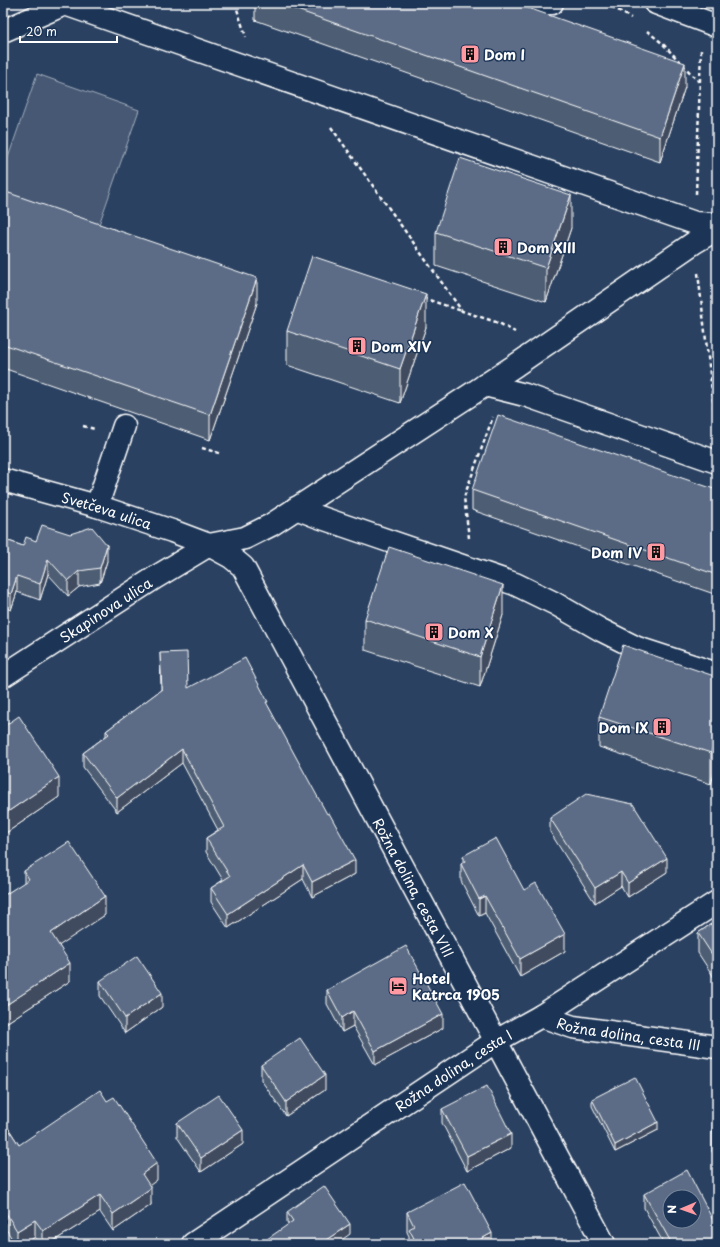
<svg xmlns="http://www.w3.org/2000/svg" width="720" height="1247" viewBox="0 0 720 1247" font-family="'Playpen Sans',sans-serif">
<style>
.park{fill:#465975;stroke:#a2acba}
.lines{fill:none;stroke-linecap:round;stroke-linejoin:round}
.minor-casing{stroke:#fff;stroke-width:25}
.path{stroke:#fff;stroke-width:2.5;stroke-dasharray:4 3;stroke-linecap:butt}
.minor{stroke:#1d3557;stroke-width:22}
.wall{fill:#4e5d73;stroke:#fff}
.shaded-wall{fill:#404c5e;stroke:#fff}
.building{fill:#5b6c86;stroke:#fff;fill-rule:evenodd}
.labels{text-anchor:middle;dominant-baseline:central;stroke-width:3;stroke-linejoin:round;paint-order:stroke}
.poi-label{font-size:14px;font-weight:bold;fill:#fff;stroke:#1d3557;text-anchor:start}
.street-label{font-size:14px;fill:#fff;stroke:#1d3557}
</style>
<rect width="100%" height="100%" fill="#2a4161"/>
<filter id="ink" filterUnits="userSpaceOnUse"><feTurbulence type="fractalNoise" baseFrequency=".025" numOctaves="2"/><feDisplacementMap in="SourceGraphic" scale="8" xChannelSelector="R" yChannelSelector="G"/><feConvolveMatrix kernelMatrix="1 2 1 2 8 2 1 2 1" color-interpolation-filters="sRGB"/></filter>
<g filter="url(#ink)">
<!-- park -->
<path class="park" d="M37,74L139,110L95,236L3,204V172Z"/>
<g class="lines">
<defs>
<g id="minor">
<path d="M489,3L488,5L552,3"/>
<path d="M656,3L717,26"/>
<path d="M3,31L65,4L695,223L717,224"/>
<path d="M485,385L525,395L717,462"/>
<path id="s1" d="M3,480L97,506L172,531L209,545L231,557L243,567L604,1244"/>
<path d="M97,506L124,426"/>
<path d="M296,508L316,516L515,584L554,603L601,630L637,648L717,674"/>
<path id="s2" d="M3,676L156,577L209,545L245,538L271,525L516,365L695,242L717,229"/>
<path id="s3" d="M541,1016L573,1027L717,1047"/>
<path id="s4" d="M193,1244L496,1041L541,1016L717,902"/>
</g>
</defs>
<!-- minor casing -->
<use href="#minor" class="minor-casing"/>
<!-- path -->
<path class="path" d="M235,3L246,37
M606,3L631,18
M647,31L662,43L699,82
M331,127L462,311L499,323L515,332
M696,194L701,50
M698,273L717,433
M423,298L462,311
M83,426L95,429
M202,448L219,453
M469,538L464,497L493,417"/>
<!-- minor -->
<use href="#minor" class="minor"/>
</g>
<!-- wall -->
<path class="wall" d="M255,3H514L685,87L660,162L255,20Z
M3,191L257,303L210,440L3,368Z
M571,228L546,302L436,266V232Z
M426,327L400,403L287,365V331Z
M472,490H717V595L472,510Z
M3,539L23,546L36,541L107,561L100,583L79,587L68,596L48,574L40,600L17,592L11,610L6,608L3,618Z
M503,615L480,687L365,650V619Z
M160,653L188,688L268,706L355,874L312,897L303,879L228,928L211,902V888L223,880L206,852V838L218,830L182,763L117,812L83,767V753L106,736V731L161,690Z
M717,677L711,784L599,747V717Z
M3,727L59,797L6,833L3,829Z
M550,818L667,872L628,897L621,886L595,903L550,832Z
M463,856L524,890L565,951L520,977L485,913L479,916L461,881V864L463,863Z
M24,871L105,915L59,945L70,981L3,1025V896L24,883Z
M717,920V982L698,953V933Z
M100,981L162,1007L125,1033L100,996Z
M327,990L443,1028L375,1065L353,1026L342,1032L327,1004Z
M261,1065L325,1090L286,1116L261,1080Z
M717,1094V1153L712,1152V1132Z
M592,1099L658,1130L615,1152L592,1106Z
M442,1109L511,1148L467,1171L442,1123Z
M3,1120L19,1145L157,1180L149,1185L151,1205L113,1231L100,1212L49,1244H40L35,1237L24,1244H15L6,1229Z
M177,1123L243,1144L201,1172L177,1137Z
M644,1194L717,1244H664L644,1208Z
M287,1212L350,1234L288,1224L287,1222Z
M407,1212L492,1244H409V1236L407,1232Z"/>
<!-- shaded-wall -->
<path class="shaded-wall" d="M685,63V87L660,162V137Z
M571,195V228L546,302V268Z
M257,278V303L210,440V415Z
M426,294V327L400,403V369Z
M107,545V561L100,583V568Z
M48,559V574L40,600V584Z
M79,571V587L68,596V581Z
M17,576V592L11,610V594Z
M503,585V615L480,687V657Z
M6,592V608L3,618V602Z
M717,734V765L711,784V753Z
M182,749V763L117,812V798Z
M59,777V797L6,833V813Z
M667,858V872L628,897V883Z
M355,860V874L312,897V882Z
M303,865V879L228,928V914Z
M621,872V886L595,903V888Z
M105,896V915L51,951V933Z
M485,896V913L479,916V899Z
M565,934V951L520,977V959Z
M70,963V981L3,1025V1007Z
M162,993V1007L125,1033V1018Z
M353,1011V1026L342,1032V1018Z
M443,1014V1028L375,1065V1051Z
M325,1075V1090L286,1116V1102Z
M658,1122V1130L615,1152V1145Z
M243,1130V1144L201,1172V1158Z
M511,1134V1148L467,1171V1156Z
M157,1163V1180L142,1191V1174Z
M151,1188V1205L113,1231V1214Z
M100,1195V1212L49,1244H43V1231Z
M6,1213V1229L3,1231V1215Z
M35,1220V1237L24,1244H17V1231Z
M350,1224V1234L336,1244H320Z
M492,1233V1244H472Z"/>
<!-- building -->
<path class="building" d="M277,3H514L685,63L660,137Z
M460,158L571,195L546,268L436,232Z
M3,191L257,278L210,415L3,344Z
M312,256L426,294L400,369L287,331Z
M498,415L717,490V575L472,490Z
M42,525L70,534L92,527L107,545L100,568L79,571L68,581L48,559L40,584L17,576L11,594L6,592L3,602V539L23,546L26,537L36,541Z
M389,547L503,585L480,657L365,619Z
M623,645L717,677V734L711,753L599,717Z
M187,652L188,688L245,658L268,702H266L327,814L329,813L355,860L312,882L303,865L228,914L211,888L230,876L206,838L224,827L182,749L117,798L83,753L109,734L106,731L162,689L160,653Z
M19,716L59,777L6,813L3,809V727Z
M586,794L633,804L667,858L628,883L621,872L595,888L550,818Z
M496,838L524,890L536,883L565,934L520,959L485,896L479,899L461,864L465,861L463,856Z
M69,842L105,896L51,933L70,963L3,1007V896L29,879L24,871Z
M717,920V962L698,933Z
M406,946L443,1014L375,1051L353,1011L342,1018L327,990Z
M137,956L162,993L125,1018L100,981Z
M300,1038L325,1075L286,1102L261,1065Z
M635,1077L658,1122L615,1145L592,1099Z
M487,1086L511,1134L467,1156L442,1109Z
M100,1090L107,1101L114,1097L157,1163L142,1174L151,1188L113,1214L100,1195L43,1231L35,1220L17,1231L6,1213L3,1215V1120L19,1145Z
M717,1094V1133L712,1132Z
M219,1095L243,1130L201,1158L177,1123Z
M687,1170L717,1228V1244H672L644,1194ZM670,1197H694V1221H670Z
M465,1182L492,1233L472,1244H417L409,1229L414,1226L407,1212Z
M324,1186L350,1224L320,1244H260L293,1221L287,1212Z"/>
</g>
<!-- icons -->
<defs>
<symbol id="building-square" viewBox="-11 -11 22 22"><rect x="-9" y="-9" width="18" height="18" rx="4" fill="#ff9aa2" stroke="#1d3557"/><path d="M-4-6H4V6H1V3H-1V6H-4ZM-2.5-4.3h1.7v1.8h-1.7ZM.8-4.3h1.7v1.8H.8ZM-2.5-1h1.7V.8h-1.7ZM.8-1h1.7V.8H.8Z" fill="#111"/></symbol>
<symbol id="hotel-square" viewBox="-11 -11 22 22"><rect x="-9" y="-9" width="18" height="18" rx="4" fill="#ff9aa2" stroke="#1d3557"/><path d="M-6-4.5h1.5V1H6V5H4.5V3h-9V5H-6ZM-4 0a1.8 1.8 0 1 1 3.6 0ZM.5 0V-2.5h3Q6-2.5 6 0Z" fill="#111"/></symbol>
</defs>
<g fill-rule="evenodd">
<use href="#building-square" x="459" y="43" width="22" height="22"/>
<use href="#building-square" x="492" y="236" width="22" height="22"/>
<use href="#building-square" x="346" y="335" width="22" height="22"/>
<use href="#building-square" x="645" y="541" width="22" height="22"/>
<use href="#building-square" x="423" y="621" width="22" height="22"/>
<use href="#building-square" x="651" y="716" width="22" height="22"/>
<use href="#hotel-square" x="387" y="975" width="22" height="22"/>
</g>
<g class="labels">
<!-- poi labels -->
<g class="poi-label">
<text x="484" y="54">Dom I</text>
<text x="517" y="247">Dom XIII</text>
<text x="371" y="346">Dom XIV</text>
<text x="642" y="552" text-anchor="end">Dom IV</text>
<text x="448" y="632">Dom X</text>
<text x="648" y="727" text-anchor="end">Dom IX</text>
<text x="412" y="978">Hotel<tspan x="412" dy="16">Katrca 1905</tspan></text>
</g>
<!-- street labels -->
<g class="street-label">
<text stroke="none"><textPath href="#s1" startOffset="108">Svetčeva ulica</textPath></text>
<text stroke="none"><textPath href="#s2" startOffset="122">Skapinova ulica</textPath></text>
<text stroke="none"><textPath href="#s1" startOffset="620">Rožna dolina, cesta VIII</textPath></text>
<text stroke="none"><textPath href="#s3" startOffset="90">Rožna dolina, cesta III</textPath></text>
<text stroke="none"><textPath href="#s4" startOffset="313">Rožna dolina, cesta I</textPath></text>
</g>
</g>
<!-- margin -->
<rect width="720" height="1247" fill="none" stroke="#1d3557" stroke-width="16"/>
<rect x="8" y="8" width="704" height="1231" fill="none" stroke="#fff" stroke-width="1.5" filter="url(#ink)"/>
<!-- north arrow -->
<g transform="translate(682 1209) rotate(268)"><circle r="19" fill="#1d3557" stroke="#77869a"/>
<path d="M0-3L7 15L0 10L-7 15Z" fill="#ff9aa2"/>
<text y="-6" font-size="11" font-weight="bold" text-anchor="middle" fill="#ffffff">N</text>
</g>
<!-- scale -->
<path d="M20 36v6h97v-6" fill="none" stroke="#ffffff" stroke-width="2"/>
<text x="26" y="36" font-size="12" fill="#ffffff" stroke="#1d3557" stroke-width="3" paint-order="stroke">20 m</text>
</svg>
